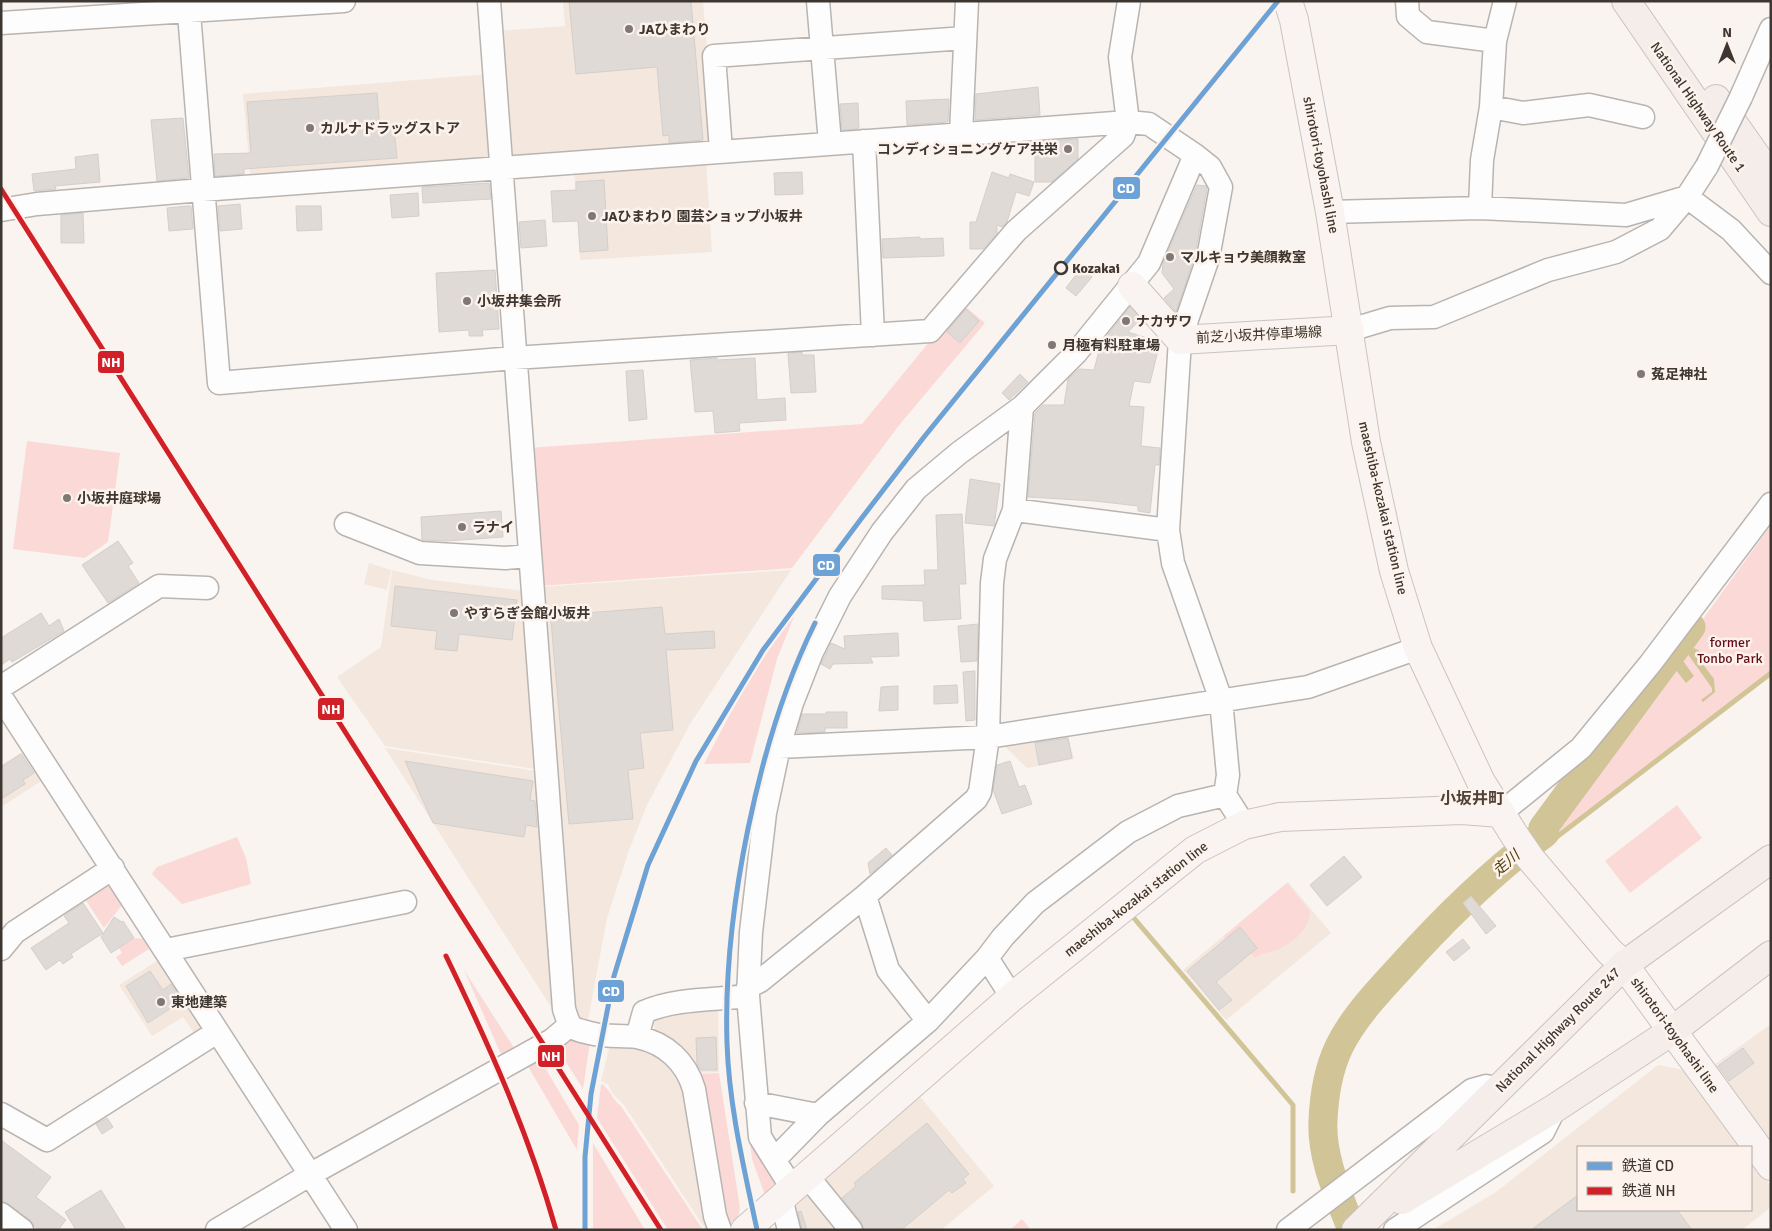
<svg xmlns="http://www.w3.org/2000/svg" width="1772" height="1231" viewBox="0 0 1772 1231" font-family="Signika,'Noto Sans JP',sans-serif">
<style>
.built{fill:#f3e7de}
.green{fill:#fbd9d7}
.water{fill:#d1c496}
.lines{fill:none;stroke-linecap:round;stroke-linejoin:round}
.stream{stroke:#d1c496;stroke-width:5}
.river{stroke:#d1c496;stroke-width:29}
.building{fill:#dfdad6;stroke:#d4cfcb}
.minor-casing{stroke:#b9b4b0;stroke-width:25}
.major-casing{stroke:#ccc2be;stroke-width:30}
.highway-casing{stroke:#ccc2be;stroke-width:30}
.minor{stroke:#fefdfd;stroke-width:22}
.major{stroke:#f9f4f2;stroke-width:28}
.highway{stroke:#f5edea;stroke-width:28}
.minor-bridge-casing{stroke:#b9b4b0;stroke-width:25;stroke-linecap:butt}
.minor-bridge{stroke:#fefdfd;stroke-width:22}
.rail-1-casing{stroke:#fdf3ec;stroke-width:9}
.rail-2-casing{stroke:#fdf3ec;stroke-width:9}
.rail-1{stroke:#6ca2d6;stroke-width:5}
.rail-2{stroke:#d12027;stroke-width:5}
.poi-dot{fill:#7f7874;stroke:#fdf3ec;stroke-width:2}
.stop-dot{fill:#fdf3ec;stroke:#3d3631;stroke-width:2.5}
.labels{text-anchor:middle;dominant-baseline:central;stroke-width:5;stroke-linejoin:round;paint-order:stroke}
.poi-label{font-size:14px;font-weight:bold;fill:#3d3631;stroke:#fdf3ec;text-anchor:start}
.street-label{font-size:14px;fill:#3d3631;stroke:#fdf3ec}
.stop-label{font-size:14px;font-weight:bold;fill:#3d3631;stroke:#fdf3ec;text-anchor:start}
.park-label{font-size:14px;fill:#610e19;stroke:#fdf3ec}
.water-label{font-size:15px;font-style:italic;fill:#4e410f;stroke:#fdf3ec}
.quarter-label{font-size:16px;font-weight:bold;fill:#504238;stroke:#fdf3ec}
.line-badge{stroke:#fdf3ec;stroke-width:2}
.badge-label{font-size:14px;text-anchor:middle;font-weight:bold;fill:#fff}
</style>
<rect width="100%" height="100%" fill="#f9f4f0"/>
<!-- built -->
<path class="built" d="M563,1H703L714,141L512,161L497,31L565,26Z
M489,74L496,161L251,182L243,94Z
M706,161L712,252L580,260L574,169Z
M369,563L391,570L387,590L364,584Z
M392,570L432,580L524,591L535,769L385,746L337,677L381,647Z
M791,570L690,724L647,805L629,850L607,918L588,1020L578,1016L571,1007L539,587Z
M1067,731L1074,759L1027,768L1001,743Z
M385,748L536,771L553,1010Z
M27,749L46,778L1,807V765Z
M1288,882L1331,933L1226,1020L1183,970Z
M163,957L211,1033L199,1040L183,1017L152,1036L119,985Z
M718,1004L719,1072L698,1073L689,1055L681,1047L657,1036L651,1014Z
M1771,1024V1150L1714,1065Z
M610,1044L638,1049L663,1060L670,1065L683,1084L709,1230H706L624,1105L612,1093L608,1084L601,1081Z
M1658,1065L1685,1070L1742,1147H1578V1210H1751V1159L1771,1186V1207L1742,1230H1433L1496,1192Z
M917,1093L994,1186L941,1230H860L825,1187L826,1169Z
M796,1193L814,1196L841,1230H791Z"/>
<!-- green -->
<path class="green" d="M961,303L985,323L900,424L792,568L539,586L528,448L862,424Z
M27,441L120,453L108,542L85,558L13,549Z
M1771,525V670L1544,844L1540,838L1547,833L1545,830L1666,670Z
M795,614L777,659L750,763L704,764C732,709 757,663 795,614Z
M1677,805L1702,838L1630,893L1605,861Z
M237,837L246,858L251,884L182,904L152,874L157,867Z
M110,875L126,900L104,928L81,893Z
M1287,883L1310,911C1310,929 1293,943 1277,950C1269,953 1263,952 1255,958L1241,940L1232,947L1224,936Z
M135,938L143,939L149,949L122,966L116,957L122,953L119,948Z
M464,970L516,1051L503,1059Z
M739,1002L753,1109L783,1185L766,1198L752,1159L740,1056Z
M564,1037L578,1042H590L583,1089L554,1043Z
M535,1051L579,1125L577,1150L523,1058Z
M719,1073L740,1208L738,1217L729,1224L699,1074Z
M601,1084C610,1088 612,1100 621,1106L703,1230H668L597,1118Z
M593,1143L645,1230H593Z
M1022,1219L1031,1230H1010Z"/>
<!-- water -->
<path class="water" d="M1694,648L1702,652V656L1699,659L1714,679L1715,692L1703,702L1701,700L1712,692V688L1687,653Z
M1683,661L1694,676L1686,683L1676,670Z"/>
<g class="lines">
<!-- stream -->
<path class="stream" d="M1533,850L1545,846L1771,673
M1133,917L1293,1105V1191"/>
<!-- river -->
<path class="river" d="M1352,1230C1339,1196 1321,1158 1323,1121C1324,1096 1328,1070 1339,1047C1353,1018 1377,993 1399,969C1444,919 1491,872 1545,833L1543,828L1691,627"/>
</g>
<!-- building -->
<path class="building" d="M569,1H691L703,140L669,143V135L663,136L657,67L576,74Z
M1038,87L1040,115L975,120L976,94Z
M377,93L380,130L394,129L397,158L244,169V174L215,176L214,154L251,153L247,102Z
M949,99L948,122L907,125L906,101Z
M858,103L859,129L842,130L840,104Z
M183,118L189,178L157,181L151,120Z
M1078,139V159L1052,182H1035V142Z
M98,154L100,182L55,186L56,189L34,191L32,174L76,169L75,157Z
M802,172L803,194L775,195L774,173Z
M992,172L1009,178L1010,174L1034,182L1029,196L1016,192L1007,222L1002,227L997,225V233L983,249H970V222H976Z
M604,180L608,250L580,252L578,221L553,222L551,191L576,190V182Z
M489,183L491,199L423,203L422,187Z
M1197,185L1206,186L1207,189L1195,255L1176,312L1164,298L1174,289L1162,273L1163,263Z
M418,193L419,216L392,218L390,195Z
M240,204L242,229L220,231L218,206Z
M187,206H191L193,229L169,231L167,208Z
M296,206H321L322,230L297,231Z
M83,213L84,243H61V215Z
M545,220L547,246L521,248L519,222Z
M920,237V239L943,238L944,256L883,258L882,239Z
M1081,268L1092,277L1076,296L1066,288Z
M495,270L499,329L482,330L483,336H469V330L439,332L436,273Z
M1130,307L1141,319L1128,332L1160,342L1150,383L1134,381L1129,406L1144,407L1141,446L1160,448L1159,465H1155L1150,513L1138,511V506L1095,501L1028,497L1035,413L1043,405H1064L1068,379L1079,369L1094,370L1101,343Z
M966,309L979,321L960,343L947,332Z
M802,352V355H814L816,392L791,393L788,353Z
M717,358V360L755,358L757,400L785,398L786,420L739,423L740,431L715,433L713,411L695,412L690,360Z
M643,370L647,419L629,421L626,371Z
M1020,374L1028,382L1009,400L1002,393Z
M970,479L1000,484L994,526L965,523Z
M501,511L503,537L446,541L422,540L421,517Z
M962,514L966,584H959L961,619L924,621L923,601L882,599V586L925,585L924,570H938L936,515Z
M118,541L133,563L128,566L139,583L108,603L82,565Z
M395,586L517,600L512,640L459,634L457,651L435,649L437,631L391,626Z
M587,606V613L662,607L665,634L714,631L715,648L666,650L673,730L640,733L644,768L628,770L633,819L569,824L550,610Z
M41,613L49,626L59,619L64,631L12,662L10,659L1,665V638Z
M978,624L977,661L961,662L958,626Z
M898,633L899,656L870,657L873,663L833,664L830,669L821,664L831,643L845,649L844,636Z
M975,671V720L966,721L963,672Z
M957,685L958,703L934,704V686Z
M898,686V710L879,711L881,687Z
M826,712H847V728H825V732L797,733L802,714H826Z
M1068,738L1072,758L1039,765L1035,743Z
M21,754L34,773L23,780L25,784L1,799V767Z
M405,761L533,781L530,800L535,801L537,827L526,825L524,837L433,823Z
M1010,761L1019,787L1025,785L1032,804L1002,814L993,790L997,765Z
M886,848L892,855L870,874L868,863Z
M1344,856L1362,877L1327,906L1310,885Z
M1471,896L1496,926L1486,934L1463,903Z
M83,903L103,933L71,954L73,957L63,964L60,960L46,970L31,948L69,923L64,916Z
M114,917L122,922L123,921L134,938L111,953L101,937Z
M1240,927L1257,948L1216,982L1232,1000L1219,1010L1187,971Z
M1463,939L1470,948L1454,961L1446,952Z
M150,971L163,990L171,984L182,1001L148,1023L126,986Z
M716,1037L717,1070H701L697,1063L696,1038Z
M1743,1048L1754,1063L1729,1081L1718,1066Z
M107,1118L113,1127L102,1134L96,1124Z
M927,1123L969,1174L963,1179L966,1183L952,1193L949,1190L901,1230H864L861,1222L842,1198L856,1186L854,1183Z
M1,1140L51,1177L36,1197L66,1220L58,1230H38L30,1220L9,1204L1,1201Z
M101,1190L126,1230H76L65,1212Z
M1578,1195V1210H1677L1692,1230H1531Z
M801,1211L807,1230H802L798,1212Z"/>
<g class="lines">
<defs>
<path id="minor" d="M489,1L564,1009C566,1015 568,1023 572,1027C578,1031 587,1032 594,1034C608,1037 623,1035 637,1037C666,1043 686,1062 694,1089L715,1216L720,1230
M818,1L830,143
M1129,1L1120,57L1128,122L1149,124L1195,155L1210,167L1221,187L1208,258L1180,340L1168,530L1173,563L1221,700L1228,775L1225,795L1244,825
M1407,1L1408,16L1427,32L1495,41
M1,23L344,1
M1741,97L1771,29
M1491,107L1523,113L1589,105L1643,117
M961,134L967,1
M864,141L873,335
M721,151L714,56L965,38
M1480,208L1482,160L1491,107L1495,41L1505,1
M1,210L37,204L202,190L1128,122L1123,136L1016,231L930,331L514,358L219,383L188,1
M1330,212L1480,208L1626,215L1687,197L1731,230L1771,273
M1350,330L1390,318L1434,317L1548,270L1616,252L1660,229L1687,197L1707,166
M1014,510L1168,530
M346,524L420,553L505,558L530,556
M1,687L159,586L207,588
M1,697L346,1230
M779,747L988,737L992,583L995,559L1014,510L1022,407L1076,353L1149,263L1195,155
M1501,813L1581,748L1650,664L1771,504
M865,896L888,970L928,1021
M1,949L15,932L113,868
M166,950L405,902
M748,987L760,981L865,896L976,799L980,792L988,737L1308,687L1418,648
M1012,997L987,958L1003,937L1035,903L1128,832L1178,806L1225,795
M637,1037L644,1012C675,998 714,1000 748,996
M756,1103L818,1115
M1,1114L47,1140L217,1032
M775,1159L818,1115L928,1021L987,958
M808,1177L851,1230
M792,1188L760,1137L748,996L751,932L765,813L779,747L792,703L812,652L840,596L882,532L916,489L959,453L1022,407
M781,1198L789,1230
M1,1214L22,1230
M217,1230L311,1174L552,1040L570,1025
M1288,1230L1472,1090L1486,1086L1499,1088
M1395,1230L1543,1132L1555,1108"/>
<path id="major" d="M1288,1L1294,20L1330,212L1366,442L1394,571L1418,648L1481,782L1515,836L1530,858L1609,951L1624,965L1771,1166
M1132,286L1180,340L1350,330
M745,1230L1012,997L1195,850L1244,825L1280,817L1462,810L1501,813"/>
<path id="highway" d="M1626,1L1771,212
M1716,99L1771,177
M1402,1200L1555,1108L1672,1031L1771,955
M1356,1230L1624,965L1771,859"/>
</defs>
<!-- minor casing -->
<use href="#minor" class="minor-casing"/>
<!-- major casing -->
<use href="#major" class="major-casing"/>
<!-- highway casing -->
<use href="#highway" class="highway-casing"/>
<!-- minor -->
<use href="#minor" class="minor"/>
<!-- major -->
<use href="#major" class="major"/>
<!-- highway -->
<use href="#highway" class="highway"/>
<defs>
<path id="minor-bridge" d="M1707,166L1741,97"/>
</defs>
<!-- minor-bridge casing -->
<use href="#minor-bridge" class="minor-bridge-casing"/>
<!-- minor-bridge -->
<use href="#minor-bridge" class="minor-bridge"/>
<defs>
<path id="rail-1" d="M585,1230V1157L591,1094L614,976L648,865L696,761L763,650L861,519L924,437L1278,1
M757,1230C744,1168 729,1106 727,1043C723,915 758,738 815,623"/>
<path id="rail-2" d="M1,189L661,1230
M446,956C489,1045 529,1134 556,1230"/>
</defs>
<!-- rail-1 casing -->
<use href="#rail-1" class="rail-1-casing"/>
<!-- rail-2 casing -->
<use href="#rail-2" class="rail-2-casing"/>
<!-- rail-1 -->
<use href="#rail-1" class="rail-1"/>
<!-- rail-2 -->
<use href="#rail-2" class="rail-2"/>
</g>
<!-- markers -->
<g class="poi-dot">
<circle cx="629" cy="29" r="5"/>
<circle cx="310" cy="128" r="5"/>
<circle cx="1068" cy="149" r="5"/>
<circle cx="592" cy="216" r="5"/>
<circle cx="1170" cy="257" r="5"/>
<circle cx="467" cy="301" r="5"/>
<circle cx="1126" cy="321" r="5"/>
<circle cx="1052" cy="345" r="5"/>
<circle cx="1641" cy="374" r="5"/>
<circle cx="67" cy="498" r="5"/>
<circle cx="462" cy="527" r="5"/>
<circle cx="454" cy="613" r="5"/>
<circle cx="161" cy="1002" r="5"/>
</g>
<circle class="stop-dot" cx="1061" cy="268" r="6"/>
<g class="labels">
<!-- poi labels -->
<g class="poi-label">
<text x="639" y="29">JAひまわり</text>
<text x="320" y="128">カルナドラッグストア</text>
<text x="1058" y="149" text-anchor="end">コンディショニングケア共栄</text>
<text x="602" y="216">JAひまわり 園芸ショップ小坂井</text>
<text x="1180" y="257">マルキョウ美顔教室</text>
<text x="477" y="301">小坂井集会所</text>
<text x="1136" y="321">ナカザワ</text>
<text x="1062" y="345">月極有料駐車場</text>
<text x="1651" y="374">菟足神社</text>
<text x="77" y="498">小坂井庭球場</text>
<text x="472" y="527">ラナイ</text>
<text x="464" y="613">やすらぎ会館小坂井</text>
<text x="171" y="1002">東地建築</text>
</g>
<!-- street labels -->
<g class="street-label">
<text transform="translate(1698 107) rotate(55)">National Highway Route 1</text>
<text transform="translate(1321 165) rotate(79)">shirotori-toyohashi line</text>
<text transform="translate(1259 335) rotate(-3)">前芝小坂井停車場線</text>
<text transform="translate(1383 508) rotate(77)">maeshiba-kozakai station line</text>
<text transform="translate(1136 899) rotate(-38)">maeshiba-kozakai station line</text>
<text transform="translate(1558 1030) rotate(-45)">National Highway Route 247</text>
<text transform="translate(1675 1035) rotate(54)">shirotori-toyohashi line</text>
</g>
<!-- stop labels -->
<g class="stop-label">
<text x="1072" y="268">Kozakai</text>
</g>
<!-- park labels -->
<g class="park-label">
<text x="1730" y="642">former<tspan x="1730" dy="16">Tonbo Park</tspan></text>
</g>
<!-- water labels -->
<g class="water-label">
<text transform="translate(1506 863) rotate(-41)">走川</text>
</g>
<!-- quarter labels -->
<g class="quarter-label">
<text x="1472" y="799">小坂井町</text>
</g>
</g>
<g class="line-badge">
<rect x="1112" y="176" width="29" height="24" rx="5" fill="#6ca2d6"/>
<rect x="97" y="350" width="28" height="24" rx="5" fill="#d12027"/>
<rect x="812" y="553" width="29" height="24" rx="5" fill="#6ca2d6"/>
<rect x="317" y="697" width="28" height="24" rx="5" fill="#d12027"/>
<rect x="597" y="979" width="28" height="24" rx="5" fill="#6ca2d6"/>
<rect x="537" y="1044" width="28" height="24" rx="5" fill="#d12027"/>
</g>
<g class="badge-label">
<text x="1126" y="193">CD</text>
<text x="111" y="367">NH</text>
<text x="826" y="570">CD</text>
<text x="331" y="714">NH</text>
<text x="611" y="996">CD</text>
<text x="551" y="1061">NH</text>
</g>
<!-- border -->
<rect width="1772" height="1231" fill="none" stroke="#3d3631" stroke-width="5"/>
<!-- legend -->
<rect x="1577" y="1146" width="175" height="65" fill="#fdf3ec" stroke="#b0a7a1"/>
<rect x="1587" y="1162" width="25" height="8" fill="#6ca2d6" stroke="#b0a7a1"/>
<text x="1622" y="1171" font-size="15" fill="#3d3631">鉄道 CD</text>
<rect x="1587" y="1187" width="25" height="8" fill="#d12027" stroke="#b0a7a1"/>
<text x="1622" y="1196" font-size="15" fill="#3d3631">鉄道 NH</text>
<!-- north arrow -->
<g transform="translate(1727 45)" stroke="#fdf3ec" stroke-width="4" paint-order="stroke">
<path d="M0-4L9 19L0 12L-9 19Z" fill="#3d3631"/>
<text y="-8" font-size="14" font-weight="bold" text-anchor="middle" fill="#3d3631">N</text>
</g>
</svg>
